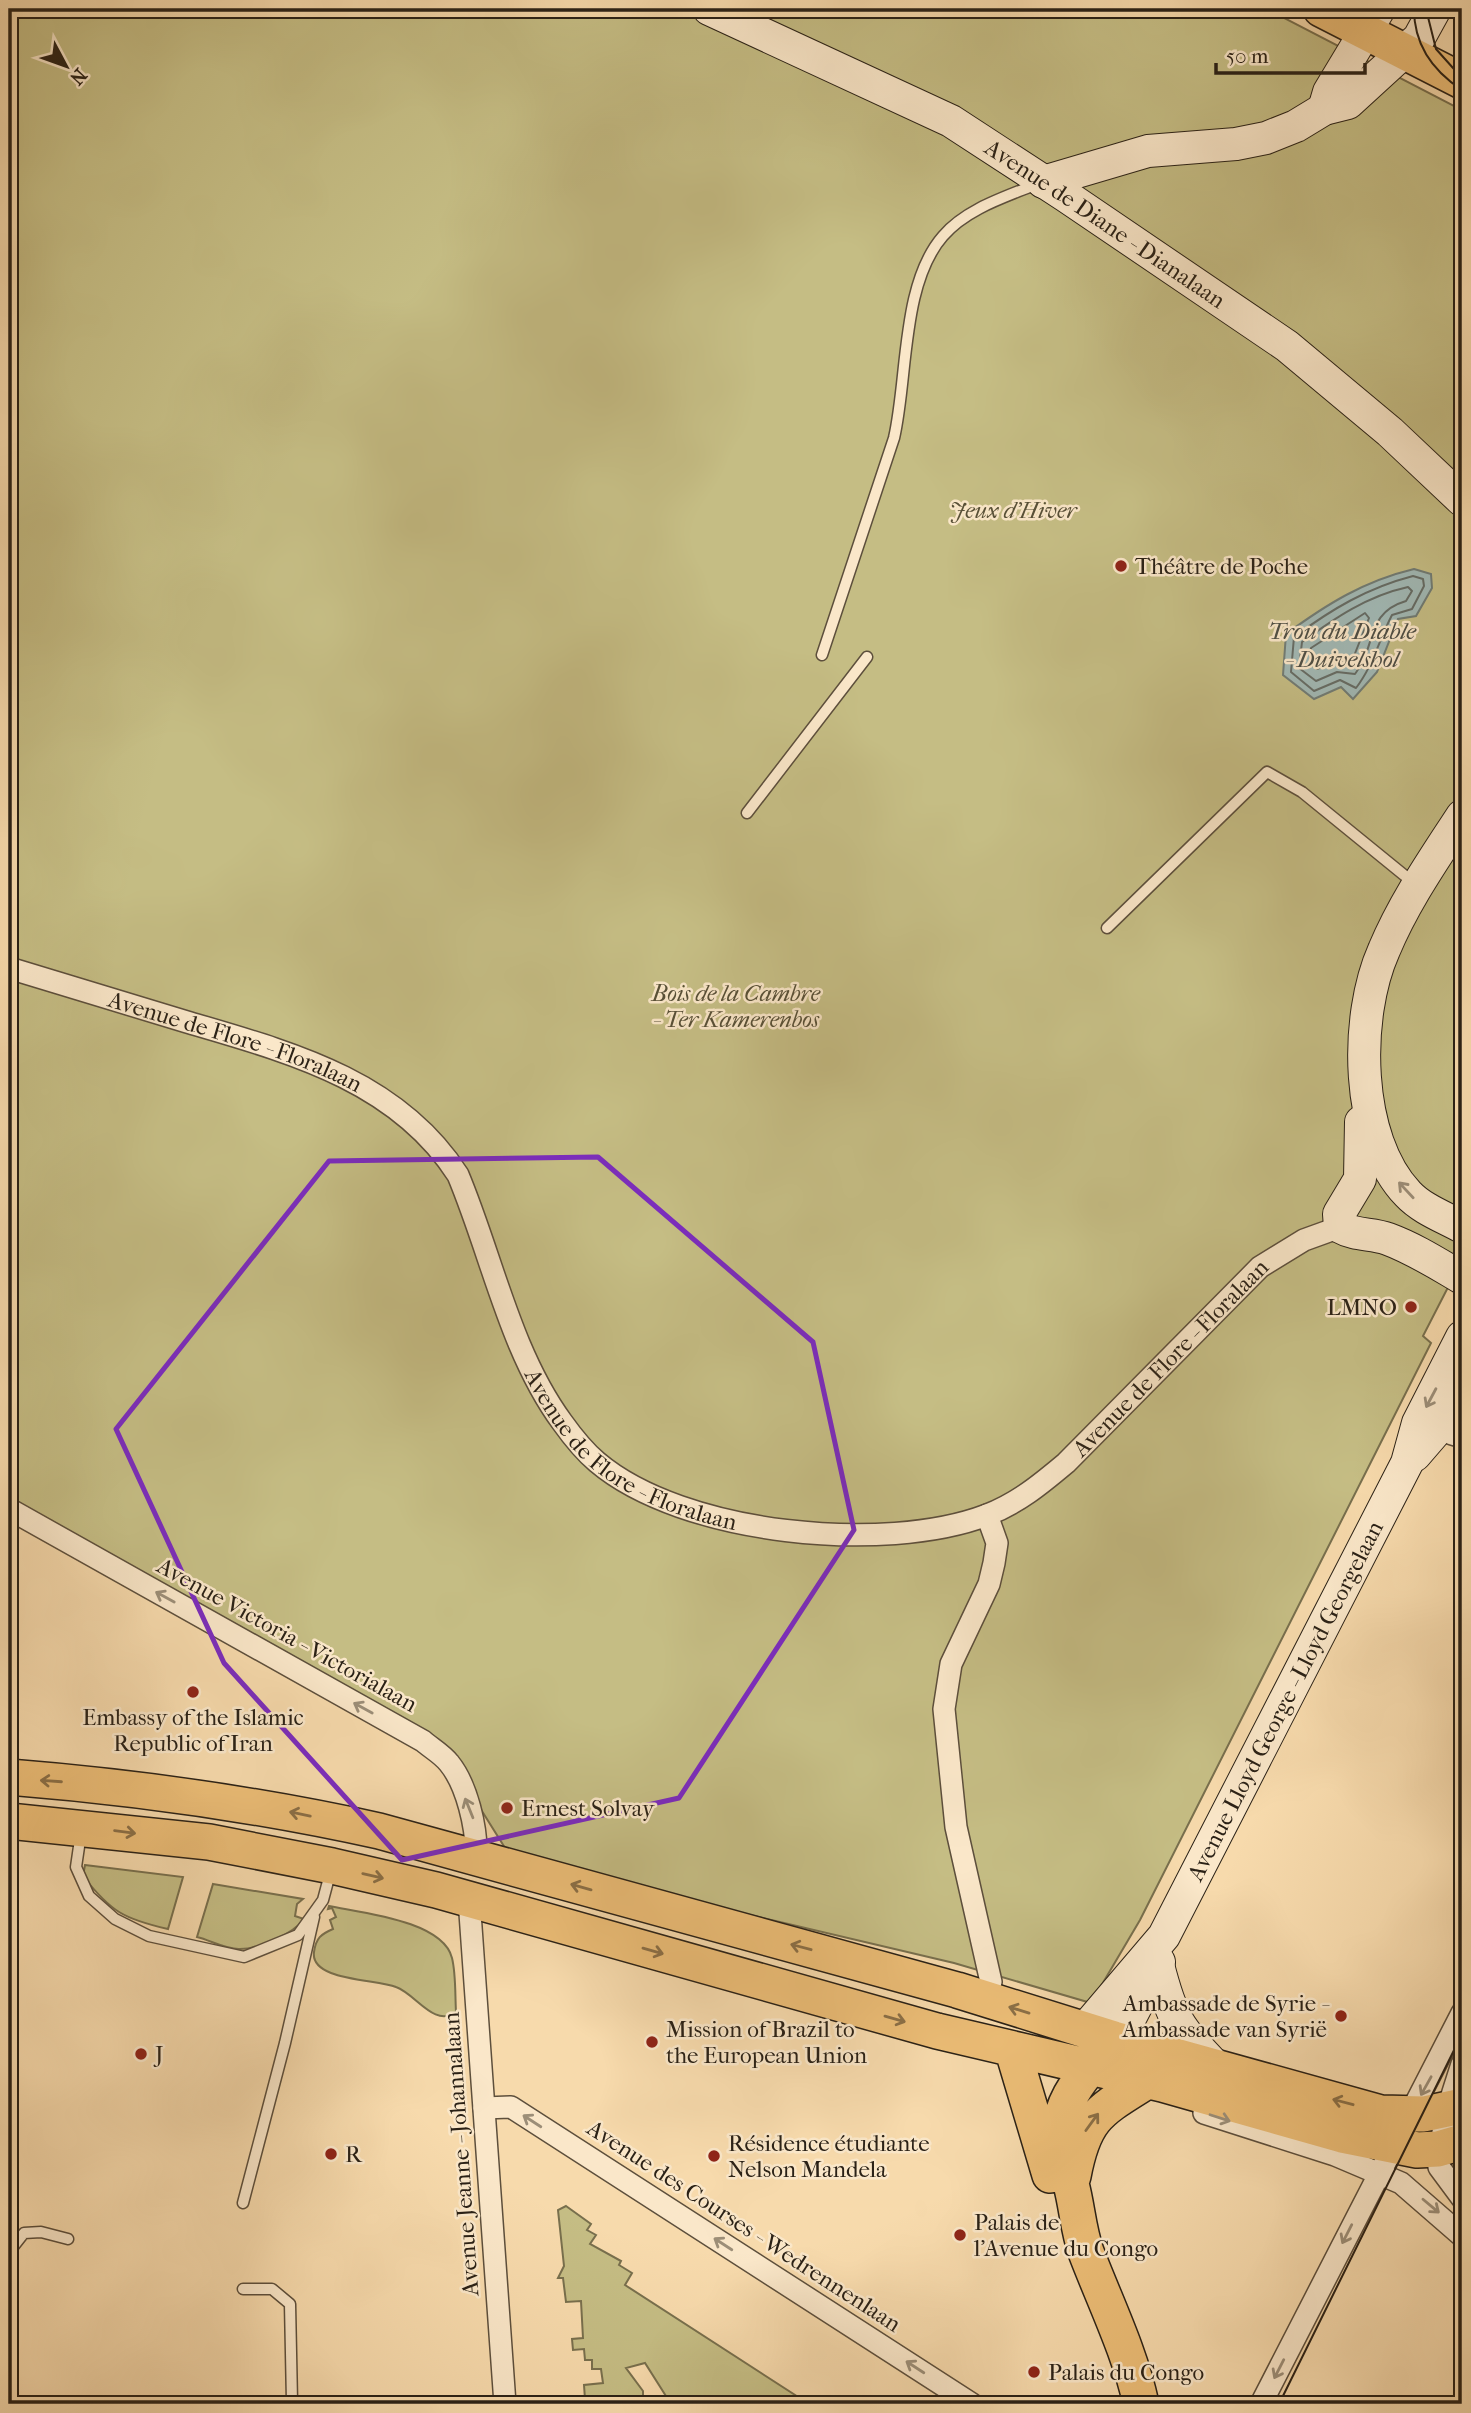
<svg xmlns="http://www.w3.org/2000/svg" width="1471" height="2413" viewBox="0 0 1471 2413" font-family="'IM FELL French Canon',serif">
<style>
.green{fill:#c5bd84;stroke:#786f4d;stroke-width:2}
.water{fill:#a1b8b4;stroke:#717c75;stroke-width:2}
.lines{fill:none;stroke-linecap:round;stroke-linejoin:round}
.shore{stroke:#666c65;stroke-width:2}
.lane-casing{stroke:#5d4f3c;stroke-width:13}
.street-casing{stroke:#5d4f3c;stroke-width:24}
.secondary-casing{stroke:#2a2116;stroke-width:34}
.primary-casing{stroke:#2a2116;stroke-width:38}
.lane{stroke:#fae7c9;stroke-width:10}
.street{stroke:#fae7c9;stroke-width:21}
.secondary{stroke:#fae7c9;stroke-width:32}
.primary{stroke:#ecbd76;stroke-width:35}
.tram{stroke:#2a2116;stroke-width:2}
.oneway{stroke:#9c8e78}
.oneway2{stroke:#8b6f46}
.marked{fill:none;stroke:#7b2cbf;stroke-width:5;stroke-linejoin:round}
.poi-dot{fill:#8f2418;stroke:#fae7c9;stroke-width:2.5}
.labels{text-anchor:middle;dominant-baseline:central;stroke-width:5;stroke-linejoin:round;paint-order:stroke}
.street-label{font-size:23px;fill:#2a2116;stroke:#fae7c9}
.park-label{font-size:23px;font-style:italic;fill:#585037;stroke:#fae7c9}
.poi-label{font-size:23px;fill:#2a2116;stroke:#fae7c9;text-anchor:start}
.water-label{font-size:24px;font-style:italic;fill:#4e4e45;stroke:#fae7c9}
</style>
<rect width="100%" height="100%" fill="#f7daac"/>
<filter id="stains"><feTurbulence type="fractalNoise" baseFrequency=".00286" numOctaves="4"/><feColorMatrix values="0 0 0 0 .2 0 0 0 0 .09 0 0 0 0 .02 0 0 0 .5 -.17"/></filter>
<radialGradient id="worn" r=".72"><stop offset=".6" stop-color="#630" stop-opacity="0"/><stop offset="1" stop-color="#630" stop-opacity=".3"/></radialGradient>
<!-- green -->
<path class="green" d="M9,9H1267L1462,110V1260L1423,1336L1431,1343L1140,1920L1091,2003L954,1963L512,1859L460,1776L9,1501Z
M85,1865L183,1877L168,1929C124,1919 111,1912 83,1876Z
M213,1884L303,1899L297,1904L295,1916L304,1919C293,1934 259,1949 240,1949C227,1950 210,1940 197,1937Z
M329,1906C363,1913 443,1921 452,1958C456,1974 455,1995 456,2012C434,2028 416,1994 396,1987C376,1979 310,1981 314,1952C316,1938 321,1934 333,1929L330,1920L336,1917L332,1908L328,1909Z
M566,2206L591,2224L587,2230L596,2235L590,2244L621,2261L619,2265L632,2273L625,2285L809,2404H671L645,2363L626,2368L643,2391V2398L648,2399V2404H615L614,2400L585,2399L584,2385L603,2383L601,2369H592V2360H585L584,2349L573,2350L572,2339L583,2338L581,2301L566,2302L563,2278H558L564,2266L558,2210Z"/>
<!-- water -->
<path class="water" d="M1414,569L1431,574L1432,588L1416,616L1398,619L1377,672L1353,699L1341,687L1314,699L1283,675L1286,634C1327,604 1364,581 1414,569Z"/>
<g class="lines">
<!-- shore -->
<path class="shore" d="M1413,576L1423,579L1424,586L1412,609L1392,615C1379,640 1373,666 1356,688L1340,680L1314,691L1291,672L1294,637C1332,609 1367,588 1413,576Z
M1408,587L1412,591L1406,601C1365,613 1377,646 1355,674L1337,672L1316,681L1299,668L1302,642C1335,618 1367,596 1408,587Z
M1365,613L1369,618L1352,661H1335L1317,669L1310,664L1311,648Z"/>
<defs>
<path id="lane" d="M822,655L894,438C908,378 901,284 943,236C966,209 1005,197 1037,184
M747,813L867,657
M1107,928L1267,772L1302,792L1415,884
M81,1833L76,1867L89,1896L115,1919L149,1936L244,1957L298,1935L323,1900L331,1870
M243,2203L285,2043L314,1917
M9,2252L24,2233L41,2232L68,2239
M243,2289H272L290,2304L292,2402"/>
<g id="street">
<path id="s1" d="M9,968C68,986 128,1004 187,1022C289,1052 397,1080 458,1175C492,1256 510,1351 562,1422C572,1436 585,1452 597,1462C683,1535 885,1554 987,1515C1018,1503 1041,1484 1066,1463L1260,1267L1304,1240L1340,1227"/>
<path d="M1446,1419L1452,1434L1462,1437"/>
<path d="M9,1509L423,1741C431,1748 442,1754 449,1763C467,1785 477,1828 476,1856"/>
<path d="M987,1515L997,1543L994,1563L989,1584L951,1664L944,1709L956,1827L991,1982"/>
<path d="M469,1899L505,2404"/>
<path d="M1462,2064L1447,2111L1438,2159L1439,2167L1462,2198"/>
<path d="M484,2108L511,2107L972,2404"/>
<path d="M1204,2113L1335,2155L1401,2183L1462,2236"/>
<path d="M1261,2404L1462,2013"/>
</g>
<g id="secondary">
<path id="s2" d="M709,9L951,121L1066,196L1287,346L1390,432L1462,500"/>
<path d="M1324,109L1329,92L1379,9"/>
<path d="M1043,182L1148,151L1236,144L1266,138L1296,126L1324,109L1348,103L1419,38L1435,9"/>
<path d="M1462,816C1434,859 1404,902 1384,950C1354,1017 1355,1139 1408,1194C1422,1209 1444,1217 1462,1227"/>
<path d="M1361,1122L1360,1179L1339,1214L1340,1227C1356,1236 1372,1233 1388,1239C1415,1249 1438,1264 1462,1278"/>
<path d="M1415,1455L1446,1419L1462,1391"/>
<path d="M1158,1965C1172,2020 1178,2027 1216,2067"/>
<path id="s3" d="M1084,2030L1164,1936L1407,1463L1418,1423L1462,1337"/>
<path d="M1114,2039L1129,2020L1159,1962"/>
</g>
<path id="primary" d="M1321,9L1462,81
M9,1777C134,1787 257,1804 379,1831L957,1990L1114,2039L1381,2113L1424,2114L1462,2106
M9,1821L209,1842L332,1866L436,1890L937,2031L1162,2084L1342,2135L1417,2150L1438,2149L1462,2142
M1013,2051L1050,2175
M1103,2052C1086,2072 1066,2094 1061,2121C1057,2144 1065,2163 1071,2184C1077,2206 1078,2229 1086,2252C1105,2302 1130,2352 1141,2404
M1073,2176C1084,2117 1099,2111 1147,2081"/>
</defs>
<!-- lane casing -->
<use href="#lane" class="lane-casing"/>
<!-- street casing -->
<use href="#street" class="street-casing"/>
<!-- secondary casing -->
<use href="#secondary" class="secondary-casing"/>
<!-- primary casing -->
<use href="#primary" class="primary-casing"/>
<!-- lane -->
<use href="#lane" class="lane"/>
<!-- street -->
<use href="#street" class="street"/>
<!-- secondary -->
<use href="#secondary" class="secondary"/>
<!-- primary -->
<use href="#primary" class="primary"/>
<!-- tram -->
<path class="tram" d="M1414,9C1414,45 1433,71 1462,90
M1426,9L1436,49L1462,78
M1279,2404L1462,2034"/>
</g>
<!-- one-way arrows -->
<defs><path id="oneway-shaft" d="M-6 0H5M1.5-3L5.5 0L1.5 3" fill="none" stroke-width="1.6" stroke-linecap="round" stroke-linejoin="round" transform="scale(1.75)"/></defs>
<g class="oneway">
<use href="#oneway-shaft" transform="translate(1406 1190) rotate(-133)"/>
<use href="#oneway-shaft" transform="translate(1431 1398) rotate(118)"/>
<use href="#oneway-shaft" transform="translate(165 1597) rotate(-151)"/>
<use href="#oneway-shaft" transform="translate(363 1708) rotate(-151)"/>
<use href="#oneway-shaft" transform="translate(469 1808) rotate(-112)"/>
<use href="#oneway-shaft" transform="translate(1426 2086) rotate(119)"/>
<use href="#oneway-shaft" transform="translate(1220 2118) rotate(18)"/>
<use href="#oneway-shaft" transform="translate(532 2121) rotate(-147)"/>
<use href="#oneway-shaft" transform="translate(1431 2206) rotate(40)"/>
<use href="#oneway-shaft" transform="translate(1347 2234) rotate(117)"/>
<use href="#oneway-shaft" transform="translate(723 2244) rotate(-147)"/>
<use href="#oneway-shaft" transform="translate(915 2367) rotate(-147)"/>
<use href="#oneway-shaft" transform="translate(1279 2369) rotate(117)"/>
</g>
<g class="oneway2">
<use href="#oneway-shaft" transform="translate(51 1781) rotate(-176)"/>
<use href="#oneway-shaft" transform="translate(300 1814) rotate(-168)"/>
<use href="#oneway-shaft" transform="translate(125 1832) rotate(7)"/>
<use href="#oneway-shaft" transform="translate(373 1876) rotate(13)"/>
<use href="#oneway-shaft" transform="translate(581 1887) rotate(-164)"/>
<use href="#oneway-shaft" transform="translate(801 1947) rotate(-165)"/>
<use href="#oneway-shaft" transform="translate(653 1951) rotate(16)"/>
<use href="#oneway-shaft" transform="translate(1019 2010) rotate(-163)"/>
<use href="#oneway-shaft" transform="translate(895 2019) rotate(16)"/>
<use href="#oneway-shaft" transform="translate(1343 2102) rotate(-165)"/>
<use href="#oneway-shaft" transform="translate(1092 2122) rotate(-54)"/>
</g>
<!-- marked area -->
<path class="marked" d="M598,1157L813,1342L854,1530L679,1798L402,1860L224,1663L116,1429L329,1161Z"/>
<!-- markers -->
<g class="poi-dot">
<circle cx="1121" cy="566" r="7"/>
<circle cx="1411" cy="1307" r="7"/>
<circle cx="193" cy="1692" r="7"/>
<circle cx="507" cy="1808" r="7"/>
<circle cx="1341" cy="2016" r="7"/>
<circle cx="652" cy="2042" r="7"/>
<circle cx="141" cy="2054" r="7"/>
<circle cx="331" cy="2154" r="7"/>
<circle cx="714" cy="2156" r="7"/>
<circle cx="960" cy="2235" r="7"/>
<circle cx="1034" cy="2372" r="7"/>
</g>
<g class="labels">
<!-- street labels -->
<g class="street-label">
<text stroke="none"><textPath href="#s2" startOffset="452">Avenue de Diane - Dianalaan</textPath></text>
<text stroke="none"><textPath href="#s1" startOffset="238">Avenue de Flore - Floralaan</textPath></text>
<text stroke="none"><textPath href="#s1" startOffset="1477">Avenue de Flore - Floralaan</textPath></text>
<text stroke="none"><textPath href="#s1" startOffset="847">Avenue de Flore - Floralaan</textPath></text>
<text transform="translate(287 1635) rotate(29)">Avenue Victoria - Victorialaan</text>
<text stroke="none"><textPath href="#s3" startOffset="388">Avenue Lloyd George - Lloyd Georgelaan</textPath></text>
<text transform="translate(461 2154) rotate(-94)">Avenue Jeanne - Johannalaan</text>
<text transform="translate(744 2226) rotate(33)">Avenue des Courses - Wedrennenlaan</text>
</g>
<!-- park labels -->
<g class="park-label">
<text x="1013" y="510">Jeux d'Hiver</text>
<text x="736" y="993">Bois de la Cambre<tspan x="736" dy="26">- Ter Kamerenbos</tspan></text>
</g>
<!-- poi labels -->
<g class="poi-label">
<text x="1135" y="566">Théâtre de Poche</text>
<text x="1397" y="1307" text-anchor="end">LMNO</text>
<text x="193" y="1717" text-anchor="middle">Embassy of the Islamic<tspan x="193" dy="26">Republic of Iran</tspan></text>
<text x="521" y="1808">Ernest Solvay</text>
<text x="1327" y="2003" text-anchor="end">Ambassade de Syrie -<tspan x="1327" dy="26">Ambassade van Syrië</tspan></text>
<text x="666" y="2029">Mission of Brazil to<tspan x="666" dy="26">the European Union</tspan></text>
<text x="155" y="2054">J</text>
<text x="728" y="2143">Résidence étudiante<tspan x="728" dy="26">Nelson Mandela</tspan></text>
<text x="345" y="2154">R</text>
<text x="974" y="2222">Palais de<tspan x="974" dy="26">l'Avenue du Congo</tspan></text>
<text x="1048" y="2372">Palais du Congo</text>
</g>
<!-- water labels -->
<g class="water-label">
<text x="1342" y="631">Trou du Diable<tspan x="1342" dy="28">- Duivelshol</tspan></text>
</g>
</g>
<!-- margin -->
<rect width="1471" height="2413" fill="none" stroke="#f7daac" stroke-width="35"/>
<rect x="10" y="10" width="1450" height="2392" fill="none" stroke="#2a2116" stroke-width="3.5"/>
<rect x="18" y="18" width="1436" height="2378" fill="none" stroke="#2a2116" stroke-width="2"/>
<!-- north arrow -->
<g transform="translate(66 66) rotate(131)" stroke="#fae7c9" stroke-width="5" paint-order="stroke">
<path d="M0-5L12 26L0 18L-12 26Z" fill="#2a2116"/>
<text y="-10" font-size="19" font-weight="bold" text-anchor="middle" fill="#2a2116">N</text>
</g>
<!-- scale -->
<path d="M1216 63v10h149v-10" fill="none" stroke="#2a2116" stroke-width="3.5"/>
<text x="1226" y="63" font-size="21" fill="#2a2116" stroke="#fae7c9" stroke-width="5" paint-order="stroke">50 m</text>
<rect width="100%" height="100%" filter="url(#stains)"/>
<rect width="100%" height="100%" fill="url(#worn)"/>
</svg>
